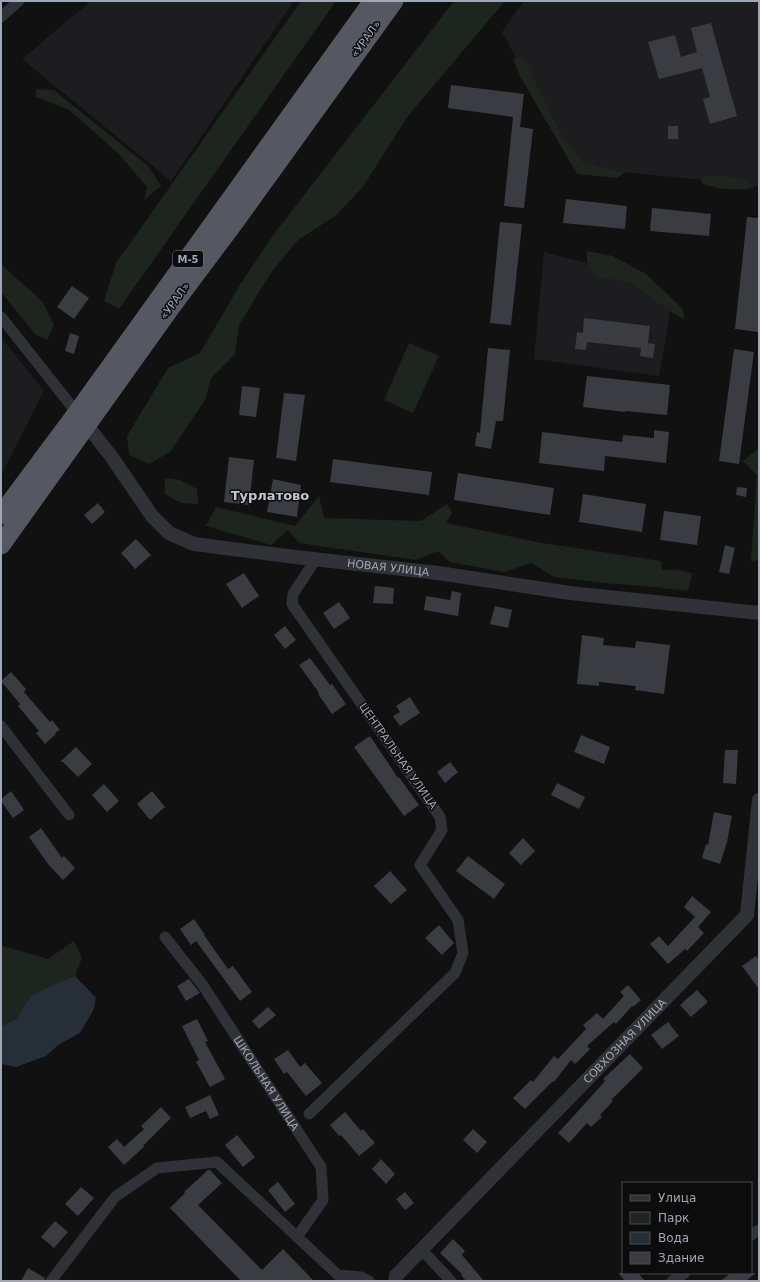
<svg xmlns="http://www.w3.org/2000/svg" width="760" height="1282" viewBox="0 0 760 1282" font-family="'DejaVu Sans',sans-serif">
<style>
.built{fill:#1d1d1f}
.green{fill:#1d251e}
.water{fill:#262f37}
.building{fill:#3b3c42}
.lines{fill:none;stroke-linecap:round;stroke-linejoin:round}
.minor{stroke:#313237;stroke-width:11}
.tertiary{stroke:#313237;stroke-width:14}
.trunk{stroke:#555860;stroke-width:19}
.labels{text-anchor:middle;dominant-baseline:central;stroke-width:3;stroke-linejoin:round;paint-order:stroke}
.shield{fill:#0c0c0d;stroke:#747882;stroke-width:1}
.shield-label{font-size:10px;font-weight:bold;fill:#a1a7b4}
.street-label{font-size:11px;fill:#a1a7b4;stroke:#0c0c0d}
.quarter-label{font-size:13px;font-weight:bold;fill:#c2c6d0;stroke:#0c0c0d}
</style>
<rect width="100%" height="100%" fill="#111112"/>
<!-- built -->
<path class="built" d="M91,1H294L171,181L22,59Z
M524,1H759V186L576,167L502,32Z
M544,252L638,276L672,303L659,376L534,359Z
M1,337L44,391L2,473L1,472Z"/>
<!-- green -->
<path class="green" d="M301,1H336L119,309L104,301L116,263Z
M454,1H505L408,116L362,188L335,216L298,240L272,271L239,325L235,354L211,378L205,400L170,452L149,464L129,455L127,436L168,368L200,353L241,283L274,234Z
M523,56L563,137L583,163L625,172L617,178L577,174L520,76L513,59Z
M36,89L54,90L148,166L161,186L144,200L147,187L118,153L69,110L36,97Z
M703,175L742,178L755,187C738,192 717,189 701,183Z
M587,251L613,256L646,274L682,308L685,320L662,306L630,282L596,277L587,262Z
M1,263L8,271L43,302L54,325L47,340L35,334L1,292Z
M409,343L439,356L413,413L384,400Z
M759,448V560L751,561L757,475L743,461Z
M165,478L180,480L197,489L198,504L181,503L165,494Z
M319,496L324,518L421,521L447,504L452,513L446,523L542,543L661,561L662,570H675L692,573L688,591L645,586L604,583L554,577L531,563L504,572L450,562L438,551L416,560L299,543L288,530L271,545L206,526L216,507L295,526Z
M74,941L82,958L75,976L54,984L31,996L16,1019L1,1026V948L3,946L48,959Z"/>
<!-- water -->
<path class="water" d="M75,976L96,998L93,1011L80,1033L58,1045L46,1056L16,1067L1,1064V1026L16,1019L31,996L54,984Z"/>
<!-- building -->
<path class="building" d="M711,23L737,116L710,124L703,99L710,97L702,68L659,79L648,42L675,35L681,57L697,52L691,28Z
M451,85L524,94L520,127L533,129L524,208L504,206L513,117L448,108Z
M668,126H678V139H668Z
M566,199L627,206L625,229L563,223Z
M652,208L711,214L709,236L650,231Z
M747,217L759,218V320L758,332L735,329Z
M500,222L522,224L511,325L490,323Z
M72,286L89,298L74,319L57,307Z
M584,318L650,326L648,343L655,344L653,358L640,356L641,348L587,342L586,350L575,349L577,332L583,333Z
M70,333L79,336L74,354L65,351Z
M488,348L510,350L503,421H496L491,449L475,446L477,432L480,433Z
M734,349L754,352L739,464L719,461Z
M587,376L670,385L667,415L626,411L625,412L583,407Z
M242,386L260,388L256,417L239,415Z
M284,393L305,395L296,461L276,458Z
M654,430L669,432L666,463L605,456L604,471L539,463L542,432L622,442L623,435L654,438Z
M229,457L254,460L249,505L224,502Z
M333,459L432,472L429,495L330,482Z
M458,473L554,488L550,515L454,500Z
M273,479L301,485L297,517L267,512Z
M737,487L747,488L746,497L736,495Z
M583,494L646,504L642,532L579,522Z
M98,503L105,512L92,524L84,515Z
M664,511L701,516L697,545L660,540Z
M136,539L151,555L135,569L121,553Z
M725,545L735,548L729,574L719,572Z
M244,573L259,596L242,608L226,584Z
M375,586L394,588L393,604L373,603Z
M452,591L461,593L458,616L424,610L426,596L450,600Z
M339,602L350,618L334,629L323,613Z
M495,606L512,610L508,628L490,624Z
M285,626L296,640L285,649L274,635Z
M582,635L604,638L603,645L635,648L636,641L670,645L664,694L635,690L636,686L599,682V686L577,684Z
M310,658L330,685L332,684L346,704L332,714L318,694L319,693L299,665Z
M11,672L26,689L24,692L50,722L52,720L60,730L55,733L56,734L45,744L36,733L39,731L18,706L20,704L1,681Z
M410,697L420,713L400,726L393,716L400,712L396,706Z
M581,735L610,747L604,764L574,752Z
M370,736L398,778L399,777L419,805L404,816L354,747Z
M76,747L92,764L78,777L63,762H60Z
M725,750H738L736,784L723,783Z
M450,762L458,772L445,783L437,772Z
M557,783L585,797L579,809L551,795Z
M104,784L119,801L107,812L92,795Z
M11,791L24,810L13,818L1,801V799Z
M152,791L165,807L150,820L137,804Z
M714,812L732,816L727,842L720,864L702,858L706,844L708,845Z
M41,828L62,858L64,856L75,868L63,880L48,864L29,837Z
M523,838L535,851L521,865L509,853Z
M468,856L505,884L494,899L456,871Z
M390,871L407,890L391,904L374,886Z
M692,896L711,912L698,927L704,933L687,951L685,949L668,964L650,944L659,936L668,946L695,917L684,907Z
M194,919L205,935H204L228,969L233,966L252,992L240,1001L196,941L191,945L180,929Z
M439,925L454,943L442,955L425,938Z
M756,956L759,960V989L742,966Z
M189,979L200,993L186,1001L177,986Z
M628,985L641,1000L633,1007L632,1006L616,1024L614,1022L587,1046L590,1049L575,1064L571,1060L554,1082L553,1081L525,1109L513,1098L531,1080L533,1082L554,1056L558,1059L586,1029L583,1025L597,1013L603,1019L624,996L620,992Z
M697,990L708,1002L691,1017L680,1005Z
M268,1007L276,1015L259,1029L252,1021Z
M197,1019L208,1041L205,1042L225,1079L210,1087L196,1062L199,1060L182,1026Z
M668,1022L679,1036L662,1049L651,1035Z
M288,1050L300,1067L305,1063L322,1083L306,1096L287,1072L284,1074L274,1059Z
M630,1054L643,1068L611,1100L613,1101L600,1115L602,1117L591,1127L587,1123L569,1143L558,1133L589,1099L605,1081L603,1079Z
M210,1095L219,1115L210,1119L206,1111L190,1118L185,1107Z
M161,1107L171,1118L143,1146L144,1147L124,1165L108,1147L117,1139L124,1147L144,1129L141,1126Z
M345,1112L361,1131L363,1129L375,1143L359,1156L341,1135L339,1136L330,1125Z
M473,1129L487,1142L477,1153L463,1140Z
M237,1135L255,1157L243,1167L225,1145Z
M381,1159L395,1174L386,1184L372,1169Z
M208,1170H210L222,1183L198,1205L262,1270L283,1249L314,1281H241L170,1208L185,1193L184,1192Z
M278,1182L295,1204L285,1212L268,1190Z
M81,1187L94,1198L78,1216L65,1204Z
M405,1192L414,1203L405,1210L396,1199Z
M55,1221L68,1232L54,1248L41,1237Z
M453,1239L465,1251L462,1255L484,1281H466L461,1275L462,1274L440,1253Z
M28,1268L45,1278L44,1281H21Z
M618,1273H638L645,1281H625Z
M731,1273H756L746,1281H720Z"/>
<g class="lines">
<!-- minor -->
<g class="minor">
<path d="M1,17L19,1"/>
<path d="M1,317L77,413"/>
<path d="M1,726L69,815"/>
<path id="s1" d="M165,937L202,984L321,1167L323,1200L297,1237"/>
<path d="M309,1114L455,973L463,953L458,920L420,865L442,830L440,817L292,604L293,594L316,559"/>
<path d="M751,1235L759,1230"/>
<path d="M422,1250L451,1281"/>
<path d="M51,1281L115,1197L157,1168L217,1162L338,1275L361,1277L369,1281"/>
<path d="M672,1281L685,1273"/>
</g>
<!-- tertiary -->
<g class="tertiary">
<path id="s2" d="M81,418L111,456L152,516L169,533L194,544L295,557L438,573L570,593L759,613"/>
<path id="s3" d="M395,1281L396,1276L747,915L759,800"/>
</g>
<!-- trunk -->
<path class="trunk" d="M1,515L77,413L373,1
M1,545L171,307L236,220L394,1"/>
</g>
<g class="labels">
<!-- shield labels -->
<rect class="shield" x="173" y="251" width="30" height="16" rx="3"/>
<g class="shield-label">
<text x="188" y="259">М-5</text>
</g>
<!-- street labels -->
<g class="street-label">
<text transform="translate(366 39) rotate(-54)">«УРАЛ»</text>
<text transform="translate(175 301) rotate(-54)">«УРАЛ»</text>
<text stroke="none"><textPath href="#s2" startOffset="368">НОВАЯ УЛИЦА</textPath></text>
<text transform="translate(398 756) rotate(55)">ЦЕНТРАЛЬНАЯ УЛИЦА</text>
<text stroke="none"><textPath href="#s3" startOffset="333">СОВХОЗНАЯ УЛИЦА</textPath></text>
<text stroke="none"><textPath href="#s1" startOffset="178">ШКОЛЬНАЯ УЛИЦА</textPath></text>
</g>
<!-- quarter labels -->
<g class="quarter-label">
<text x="270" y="495">Турлатово</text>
</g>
</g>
<!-- border -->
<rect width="760" height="1282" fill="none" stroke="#a1a7b4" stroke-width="4"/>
<!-- legend -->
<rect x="622" y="1182" width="130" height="92" fill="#0c0c0d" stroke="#484a50"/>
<rect x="630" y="1195" width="20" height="6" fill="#313237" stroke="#484a50"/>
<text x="658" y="1202" font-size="12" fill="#a1a7b4">Улица</text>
<rect x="630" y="1212" width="20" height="12" fill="#1d251e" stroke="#484a50"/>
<text x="658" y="1222" font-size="12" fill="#a1a7b4">Парк</text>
<rect x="630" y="1232" width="20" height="12" fill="#262f37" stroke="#484a50"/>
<text x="658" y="1242" font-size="12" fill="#a1a7b4">Вода</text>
<rect x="630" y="1252" width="20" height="12" fill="#3b3c42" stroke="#484a50"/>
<text x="658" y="1262" font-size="12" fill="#a1a7b4">Здание</text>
</svg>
